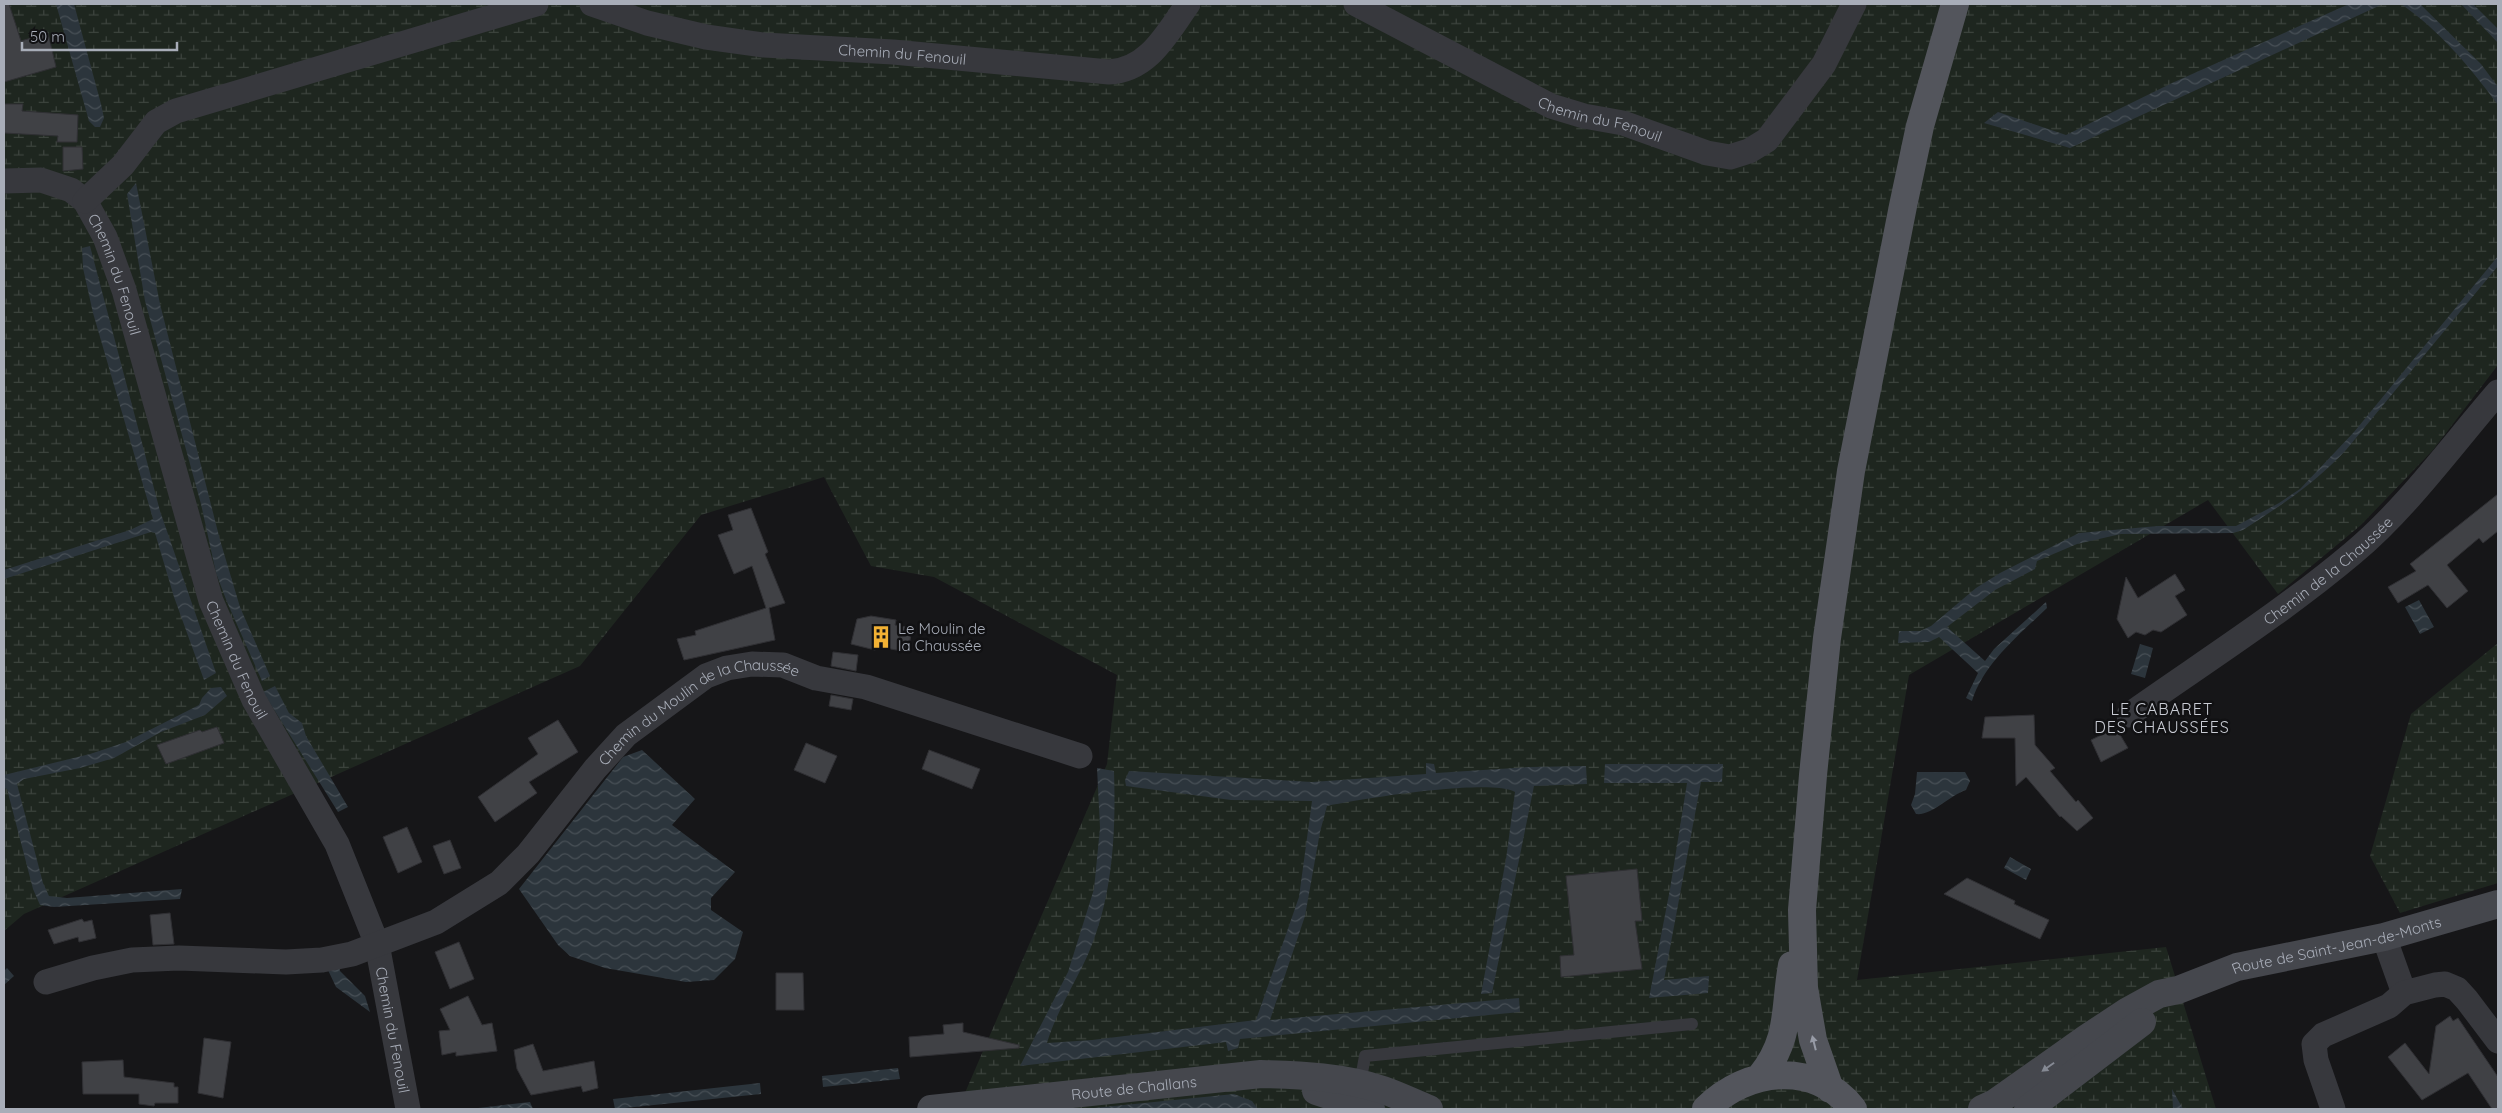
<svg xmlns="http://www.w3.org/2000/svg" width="2502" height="1113" viewBox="0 0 2502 1113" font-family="Quicksand,sans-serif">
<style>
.wetland{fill:url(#wetland-marsh)}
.water{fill:url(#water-waves)}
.building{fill:#404145;stroke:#303034}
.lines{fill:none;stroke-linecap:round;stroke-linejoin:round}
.service{stroke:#37383d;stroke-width:12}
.minor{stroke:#37383d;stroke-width:25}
.secondary{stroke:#45474d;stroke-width:28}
.primary{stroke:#53555c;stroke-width:28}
.oneway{fill:#979ba6}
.oneway2{fill:#858993}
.labels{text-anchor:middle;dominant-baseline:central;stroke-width:5;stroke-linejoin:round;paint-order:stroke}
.street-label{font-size:15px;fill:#a8adb8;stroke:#111113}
.poi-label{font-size:15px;fill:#a8adb8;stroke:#111113;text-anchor:start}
.neighbourhood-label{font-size:16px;letter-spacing:1px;fill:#c9ccd4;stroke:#111113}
</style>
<defs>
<pattern id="wetland-marsh" width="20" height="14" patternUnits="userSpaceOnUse" patternTransform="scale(1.25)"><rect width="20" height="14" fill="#1e261f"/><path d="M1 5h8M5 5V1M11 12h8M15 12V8" fill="none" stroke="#3c433d"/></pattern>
<pattern id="water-waves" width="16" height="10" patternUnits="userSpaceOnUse" patternTransform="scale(1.25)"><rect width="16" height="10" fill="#2c353c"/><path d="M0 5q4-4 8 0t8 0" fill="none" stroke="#485056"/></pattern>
</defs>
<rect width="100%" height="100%" fill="#161618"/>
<!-- wetland -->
<path class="wetland" d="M4,4H2498V365L2433,450L2361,525L2278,594L2208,500L1909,675L1857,980L2166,947L2216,1109H958L1107,764L1117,675L934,577L871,566L824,477L701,515L580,666L24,914L4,931Z
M2498,643V883L2400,913L2370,856L2411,714Z"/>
<!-- water -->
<path class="water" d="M56,4H74L101,104L104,118L100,127H95L89,121Z
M2349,4H2383L2070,148L1984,123L1998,112L2066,135L2172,83Z
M2401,4H2420L2481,64L2498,87V105C2470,67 2440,31 2401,4Z
M2461,4H2473L2498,29V43Z
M136,183L160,304L220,540L240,607L270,676L262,681L227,602L216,573L201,504L145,301L127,194Z
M90,246L160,511L216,673L204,680L174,597L155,533L151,532L4,579V570L130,530L153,519L93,313L83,268L82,248Z
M2498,256V266L2346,450C2312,486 2284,503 2243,530L2233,533L2121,534L2077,544L2037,561L2035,569L1995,590L1947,627L1985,661L1994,649L2046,602L2047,608C2020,634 1983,664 1972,701L1966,698L1978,673L1939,637L1929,642L1898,643L1899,631H1920L1931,626L1976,588L2000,573L2079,533L2158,526H2236L2279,503L2300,489L2354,432Z
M2419,600L2434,627L2420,634L2405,607Z
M2140,644L2153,648L2145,678L2131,674Z
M275,686L289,713L302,723L306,736L348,807L338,812L263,692Z
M221,687L227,696L205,715L161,732L114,758L80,768L24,779L17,784L43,883L49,896L67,898L182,889L180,899L54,907L40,905L33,889L7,789L4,788V775L90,754L126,742L199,705L202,698L211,688Z
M642,750L695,799L672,825L735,872L711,898V910L743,932L735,959L714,980L686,982L605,968L570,956L558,945L519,889L623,757Z
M1426,763L1434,764L1436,773L1529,767L1586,766L1587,784L1534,786L1492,993L1481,994L1506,859L1515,792C1490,778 1360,799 1327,806L1320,832L1305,916L1270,1020L1519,998L1520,1012L1240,1039L1238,1048L1228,1051L1226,1042L1020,1066L1068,972L1094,889L1100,828L1097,768L1114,771C1116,832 1113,896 1089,952C1076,982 1056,1012 1047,1043L1092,1040L1256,1020L1299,897L1312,801L1231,800L1126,786L1125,780L1129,771L1312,782L1426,774Z
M1605,764H1723L1722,782H1701L1664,980L1709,976L1708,993L1649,998L1670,889L1687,783H1604Z
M1917,772H1965L1970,781L1966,790C1950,795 1932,816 1916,814L1911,805L1915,794Z
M2010,857L2031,869L2026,880L2004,868Z
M339,965L340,971L365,996L370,1012L336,987L327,968Z
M7,968L14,976L4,985V971Z
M898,1068L900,1079L823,1087L822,1076Z
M760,1083L761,1094L615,1109L613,1099Z
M2172,1089L2183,1109H2173Z
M1234,1094L1252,1101L1258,1109H1084Z
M530,1102L533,1109H470Z"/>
<!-- building -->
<path class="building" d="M4,4H9L21,41L48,33L56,67L4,82Z
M4,104H23L22,111L78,115L77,142H57L58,136L4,133Z
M63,147H82L83,169L63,171Z
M2498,494V531L2483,543L2479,538L2447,565L2468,591L2447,608L2428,585L2398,603L2388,587L2416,571L2410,564Z
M751,508L768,552L765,554L785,603L769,608L775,640L684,660L677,639L696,635L695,631L766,608L752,566L734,574L718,535L733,530L728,515Z
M2175,574L2185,590L2175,596L2187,615L2161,632L2153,630L2145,635L2136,632L2128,638L2117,619L2126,577L2138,598Z
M871,616L896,620L895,625L912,628L908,652L879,647L875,650L851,644L857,619Z
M833,652L858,655L856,671L831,666Z
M831,695L853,699L851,710L829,706Z
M2034,715L2035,745L2055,768L2050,771L2076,802L2078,800L2093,818L2077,831L2061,816L2060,817L2026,777L2016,786L2015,738H1982L1985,717Z
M558,720L578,752L529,782L537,793L495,822L478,797L538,754L528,738Z
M217,727L224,743L166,764L157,745L200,730L202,732Z
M2116,728L2128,748L2101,762L2091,740Z
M806,743L837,756L825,783L794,770Z
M929,750L980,769L972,789L922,769Z
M407,827L422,862L398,873L383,837Z
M450,840L461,868L444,874L433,846Z
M1637,869L1642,921H1635L1642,969L1561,977L1560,956L1574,955L1566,876Z
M1967,878L2015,901L2014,904L2049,920L2040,939L1944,894Z
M170,913L174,944L153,945L150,915Z
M82,919L84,922L92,920L96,938L79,942L78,937L54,944L48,930Z
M459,942L474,979L450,989L435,952Z
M776,973H803L804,1010H776Z
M468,996L482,1025L492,1023L497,1051L456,1056V1052L442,1055L439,1031L450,1030L440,1009Z
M2450,1016L2453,1021L2458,1018L2498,1077V1109H2492L2468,1073L2422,1100L2388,1057L2405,1043L2429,1074L2436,1026Z
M963,1023V1032L1019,1045V1048L910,1057L909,1037L944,1034L943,1025Z
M204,1038L231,1042L223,1098L198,1093Z
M533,1044L543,1071L594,1061L598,1088L583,1092L581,1086L531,1095L517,1069L514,1050Z
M123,1060L124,1077L174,1083V1087H178V1103H155L154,1106L139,1104V1094H83L82,1062Z"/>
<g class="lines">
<!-- service -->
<path class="service" d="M1360,1084L1365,1056L1692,1024"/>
<!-- minor -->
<g class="minor">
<path id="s1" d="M592,4L647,23L706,37L764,45L893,52L1109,72C1149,70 1167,33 1188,4"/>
<path id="s2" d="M1356,4L1551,106L1584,116L1623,123L1707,153L1730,157L1749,151L1767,140L1824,64L1854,4"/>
<path id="s3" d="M4,181L41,180L71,190L85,201L105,237L124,290L211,601L254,700L337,844L377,944L408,1109"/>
<path d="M85,201L123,165L156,122L176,111L536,4"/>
<path id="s4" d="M2129,715C2204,662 2283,612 2353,553C2407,508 2452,445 2498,392"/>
<path d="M2384,937L2404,993"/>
<path id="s5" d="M46,982L93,968L132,960L179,958L286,962L322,960L352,954L436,922L499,883L528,854L595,769L626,735L706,676L727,668L752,664L783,665L816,678L866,687L1080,756"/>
<path d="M2333,1109L2316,1060L2314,1044L2323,1035L2389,1006L2404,993L2435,985L2445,984L2457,989L2467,1000L2498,1041"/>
</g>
<!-- secondary -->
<g class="secondary">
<path d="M1316,1091L1371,1109"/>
<path id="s6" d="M931,1109L1261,1074C1302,1075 1344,1077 1383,1090C1398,1095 1414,1103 1429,1109"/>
<path id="s7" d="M1982,1109L1995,1103L2087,1038L2128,1011L2159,994L2178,990L2237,967L2384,937L2498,904"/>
<path d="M2028,1109L2142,1022"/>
</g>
<!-- primary -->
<path class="primary" d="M1761,1076C1791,1038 1784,1010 1792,965
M1830,1089L1813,1040L1804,988L1802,910L1813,775L1827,638L1851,471L1903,206L1920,126L1955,4
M1706,1109C1747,1068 1815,1060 1853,1109"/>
</g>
<!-- one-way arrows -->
<defs><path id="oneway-solid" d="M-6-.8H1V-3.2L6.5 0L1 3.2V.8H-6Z" transform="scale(1.25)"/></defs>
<use class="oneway" href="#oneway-solid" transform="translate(1814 1043) rotate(-104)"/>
<use class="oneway2" href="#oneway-solid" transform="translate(2048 1067) rotate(145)"/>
<!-- icons -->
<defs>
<symbol id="building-bare" viewBox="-9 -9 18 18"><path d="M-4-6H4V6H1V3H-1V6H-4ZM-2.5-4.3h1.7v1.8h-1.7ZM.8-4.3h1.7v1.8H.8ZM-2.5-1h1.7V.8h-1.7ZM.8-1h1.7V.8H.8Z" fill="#f2b134" stroke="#111113" stroke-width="2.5" paint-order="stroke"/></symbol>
</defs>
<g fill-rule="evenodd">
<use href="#building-bare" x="865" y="621" width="32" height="32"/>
</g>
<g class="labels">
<!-- street labels -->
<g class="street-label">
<text stroke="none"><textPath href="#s1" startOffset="316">Chemin du Fenouil</textPath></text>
<text stroke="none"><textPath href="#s2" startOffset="271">Chemin du Fenouil</textPath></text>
<text stroke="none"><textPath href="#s3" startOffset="166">Chemin du Fenouil</textPath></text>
<text stroke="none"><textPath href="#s4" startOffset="246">Chemin de la Chaussée</textPath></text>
<text stroke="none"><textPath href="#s3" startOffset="571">Chemin du Fenouil</textPath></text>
<text stroke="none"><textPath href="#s5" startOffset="748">Chemin du Moulin de la Chaussée</textPath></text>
<text stroke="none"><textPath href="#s7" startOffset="396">Route de Saint-Jean-de-Monts</textPath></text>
<text stroke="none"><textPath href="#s3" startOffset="976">Chemin du Fenouil</textPath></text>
<text stroke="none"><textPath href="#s6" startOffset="204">Route de Challans</textPath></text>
</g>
<!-- poi labels -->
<g class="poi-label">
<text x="898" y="628">Le Moulin de<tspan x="898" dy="17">la Chaussée</tspan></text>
</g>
<!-- neighbourhood labels -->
<g class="neighbourhood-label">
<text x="2162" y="709">LE CABARET<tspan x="2162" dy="18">DES CHAUSSÉES</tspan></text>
</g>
</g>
<!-- border -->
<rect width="2502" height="1113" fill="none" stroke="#a8adb8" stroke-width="10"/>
<!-- scale -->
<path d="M22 42v8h155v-8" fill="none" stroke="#a8adb8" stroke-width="2.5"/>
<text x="30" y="42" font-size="15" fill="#a8adb8" stroke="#111113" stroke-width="4" paint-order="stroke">50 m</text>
</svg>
